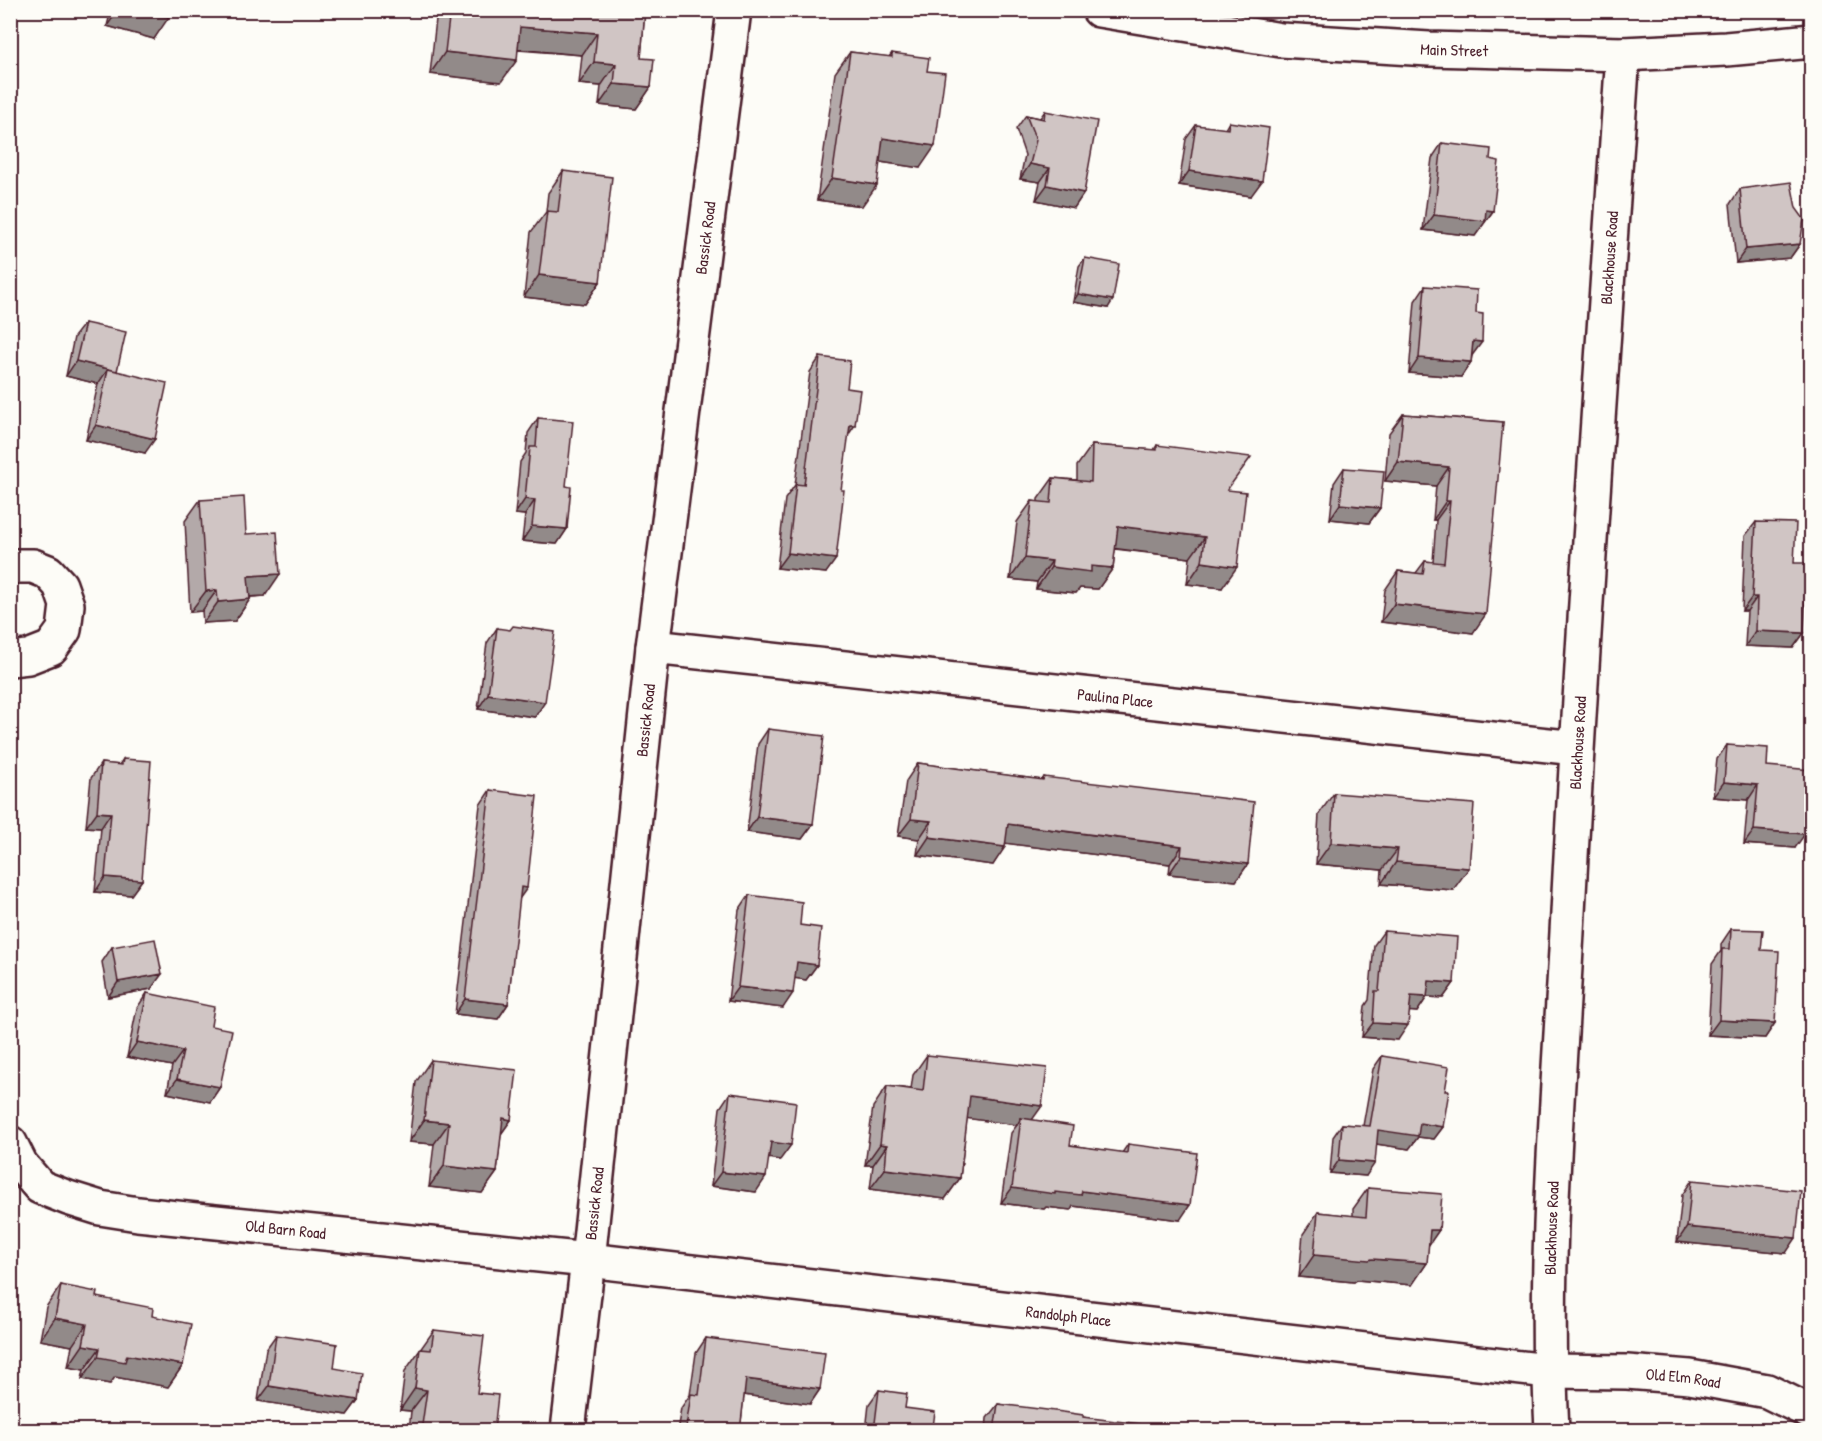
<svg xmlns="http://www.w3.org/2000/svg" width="1822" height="1441" viewBox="0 0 1822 1441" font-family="'Patrick Hand',sans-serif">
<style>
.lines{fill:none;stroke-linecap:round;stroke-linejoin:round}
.minor-casing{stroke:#4a1f2b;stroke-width:38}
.major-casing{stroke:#4a1f2b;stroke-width:38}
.minor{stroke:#fdfcf7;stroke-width:33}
.major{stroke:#fdfcf7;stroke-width:33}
.wall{fill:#b3a9a9;stroke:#4a1f2b;stroke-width:1.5}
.shaded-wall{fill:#928a89;stroke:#4a1f2b;stroke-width:1.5}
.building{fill:#d0c5c4;stroke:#4a1f2b;stroke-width:1.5}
.labels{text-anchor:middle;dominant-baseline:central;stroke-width:4.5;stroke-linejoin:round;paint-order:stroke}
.street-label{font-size:16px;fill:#4a1f2b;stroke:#fdfcf7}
</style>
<rect width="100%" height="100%" fill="#fdfcf7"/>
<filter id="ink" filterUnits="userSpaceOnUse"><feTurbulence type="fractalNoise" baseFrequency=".0167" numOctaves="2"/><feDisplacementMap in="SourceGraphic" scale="12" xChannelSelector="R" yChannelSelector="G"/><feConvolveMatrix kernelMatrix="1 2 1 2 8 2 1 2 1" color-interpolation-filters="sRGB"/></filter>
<g filter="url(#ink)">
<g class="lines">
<defs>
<g id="minor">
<path d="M10,568L15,566H33L48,572L60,585L67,605L64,630L51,648L28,657L10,659"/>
<path id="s1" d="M653,647L1576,748"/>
<path id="s2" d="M10,1143L21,1165L40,1187L68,1198L100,1208L138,1214L588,1260L1548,1371L1627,1372L1690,1377L1767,1391L1812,1413"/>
<path id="s3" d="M568,1430L588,1260L653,647L734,10"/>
<path id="s4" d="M1552,1430C1543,1265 1558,1098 1567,932C1582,639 1603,346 1623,54"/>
</g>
<g id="major">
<path id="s5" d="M1099,10L1281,40L1429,49L1623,54L1726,49L1812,41"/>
</g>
</defs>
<!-- minor casing -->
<use href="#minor" class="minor-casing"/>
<!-- major casing -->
<use href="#major" class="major-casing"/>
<!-- minor -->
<use href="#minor" class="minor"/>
<!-- major -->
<use href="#major" class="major"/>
</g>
<!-- wall -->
<path class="wall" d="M111,10H171L154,39L107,26Z
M437,10H645L641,58L651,87L636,109L599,105L601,86L579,84L582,55L518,50L501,82L430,74Z
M850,52L889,57L892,53L927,71L920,168L880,162L862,206L817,200L835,73Z
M1045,111L1084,193L1074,208L1036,200L1040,182L1020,179L1025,155L1016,129L1026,115L1040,118Z
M1229,122L1251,196L1179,185L1186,139L1196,125L1225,129Z
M1442,143L1493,211L1475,236L1423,230L1432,158Z
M563,171L600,282L585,304L524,297L531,232L546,212L548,193Z
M1740,189L1800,244L1790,258L1736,263L1730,204Z
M1085,258L1108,308L1073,302L1079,266Z
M1425,286L1472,356L1471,362L1461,377L1409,373L1415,301Z
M85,323L117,371L145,453L86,440L98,384L66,376L74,337Z
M820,357L847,388L848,435L826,573L777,568L785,499L795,485L810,372Z
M1403,414L1503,422L1473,633L1381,622L1385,590L1398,571L1416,573L1425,561L1433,562L1436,520H1433L1436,486L1385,481L1389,433Z
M538,418L566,486L567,529L557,544L522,541L525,515L515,514L520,462L526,453L528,433Z
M1092,445L1154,450L1157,445L1228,490L1222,588L1187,584L1190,558L1115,549L1113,568L1098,589L1080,588L1076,593L1036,589L1037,582L1010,579L1017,522L1032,501L1038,502V499L1053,478L1077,480V466Z
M1344,468L1380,508L1369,523L1330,519L1334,483Z
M200,500L246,534L265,596L250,597V599L235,621L203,623L202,611L190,612L185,521Z
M1756,522L1794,563L1804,633L1793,648L1745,646L1747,611H1742L1745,536Z
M497,628L535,717L478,709L487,643Z
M768,729L813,824L802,839L747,832L758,744Z
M1727,745L1767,766L1795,848L1744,844L1748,800L1713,797L1717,759Z
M123,759L142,880L131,895L95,892L101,828L86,827L91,778L101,763L119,765Z
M918,763L1042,780L1044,777L1248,864L1236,881L1169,874L1170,864L1006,843L993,865L917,855L919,839L898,836L906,781Z
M490,790L519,898L508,1004L498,1019L455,1014L480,805Z
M1334,793L1453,890L1381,884L1382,870L1316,864L1319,814Z
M749,895L800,925L817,965L806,980L795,978L783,1008L728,1001L739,910Z
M1731,929L1761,950L1775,1023L1765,1038L1708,1035L1712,964L1721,951V944Z
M1384,931L1454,983L1443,998L1427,997L1417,1012L1410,1011L1398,1040L1362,1037L1365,1006L1369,1000L1374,945Z
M112,947L151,989L108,997L102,962Z
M147,993L220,1087L210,1102L167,1093L172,1066L127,1057L137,1008Z
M927,1055L1032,1120L1070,1145L1122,1153L1128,1144L1180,1220L1073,1206L1071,1210L1046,1207L1044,1209L1001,1203L1011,1133L1017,1125L967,1118L960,1178L945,1199L870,1189L873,1165H865L873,1107L887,1086L911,1089L913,1075Z
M1382,1056L1445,1091L1443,1127L1434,1139L1418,1137L1409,1149L1377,1144L1366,1176L1330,1173L1333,1137L1342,1124L1363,1126L1373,1069Z
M431,1060L511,1120L501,1134L497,1172L482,1193L429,1187L434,1144L409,1142L416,1082Z
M730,1093L780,1160L769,1158L756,1192L711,1186L720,1108Z
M1692,1180L1786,1253L1677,1242L1682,1195Z
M1368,1188L1439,1230L1428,1245L1427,1263L1412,1285L1357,1280L1354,1282L1299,1277L1303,1234L1318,1212L1353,1216V1209Z
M61,1285L152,1316L183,1365L168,1387L115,1377L110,1384L82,1379L84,1370L68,1367L72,1346L40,1340L46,1307Z
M434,1330L477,1393L494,1431H409L411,1411L400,1410L405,1371Z
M276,1335L334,1368L358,1400L347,1415L258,1401L266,1349Z
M706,1338L820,1389L810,1404L744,1395L740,1431H677L681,1408L690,1395L696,1353Z
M879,1390L933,1427L954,1431H866L869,1404Z
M998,1404L1140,1426L1176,1430L986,1431L987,1418Z"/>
<!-- shaded-wall -->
<path class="shaded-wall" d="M118,10H145L169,17L154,39L107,26Z
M520,27L597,33L582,55L505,48Z
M445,52L517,60L501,82L430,74Z
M594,62L616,64L601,86L579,84Z
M614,84L651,87L636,109L599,105Z
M883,138L935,146L920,168L867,160Z
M1030,164L1050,168L1040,182L1020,179Z
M1189,171L1262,181L1251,196L1179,185Z
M832,178L877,185L862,206L817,200Z
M1047,185L1084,193L1074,208L1036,200Z
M1486,210L1493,211L1475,236L1423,230L1434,215Z
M1800,244L1790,258L1736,263L1746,249Z
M539,275L600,282L585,304L524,297Z
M1078,294L1113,300L1108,308L1073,302Z
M1473,341L1482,342L1471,357Z
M1419,358L1471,362L1461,377L1409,373Z
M76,361L117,371L108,369L98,384L66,376Z
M96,425L155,439L145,453L86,440Z
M850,425H855L845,440Z
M1398,462L1449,467L1436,486L1385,481Z
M525,499L535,500L525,515L515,514Z
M1446,501H1450L1436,520H1433Z
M1340,504L1380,508L1369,523L1330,519Z
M532,526L567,529L557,544L522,541Z
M1118,526L1205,537L1190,558L1103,547Z
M788,553L836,559L826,573L777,568Z
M1025,558L1052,561L1037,582L1010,579Z
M1202,562L1237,567L1222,588L1187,584Z
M1091,566L1113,568L1098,589L1080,588L1076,593L1036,589L1051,567Z
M280,574L265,596L233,598L248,576Z
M217,590L202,611L190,612L206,591Z
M1752,597H1757L1747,611H1742Z
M250,599L235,621L203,623L218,602Z
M1394,604L1486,614L1473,633L1381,622Z
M1756,631L1804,633L1793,648L1745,646Z
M488,694L545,702L535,717L478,709Z
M1724,782L1758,785L1748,800L1713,797Z
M97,812L111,813L101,828L86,827Z
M757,817L813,824L802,839L747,832Z
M911,819L931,821L919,839L898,836Z
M1008,824L1182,846L1170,864L996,842Z
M1754,830L1805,834L1795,848L1744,844Z
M929,837L1005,847L993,865L917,855Z
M1331,843L1398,849L1382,870L1316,864Z
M1181,856L1248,864L1236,881L1169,874Z
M1396,862L1469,868L1453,890L1381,884Z
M105,877L142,880L131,895L95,892Z
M521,887L527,888L517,902Z
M797,962L817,965L806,980L786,977Z
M162,974L151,989L108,997L118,982Z
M1429,981L1454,983L1443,998L1418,996Z
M738,987L793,993L783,1008L728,1001Z
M1411,996L1427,997L1417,1012L1401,1011Z
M465,999L508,1004L498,1019L455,1014Z
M1719,1020L1775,1023L1765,1038L1708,1035Z
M1373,1023L1408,1025L1398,1040L1362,1037Z
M137,1042L183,1051L172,1066L127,1057Z
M177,1079L220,1087L210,1102L167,1093Z
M970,1096L1042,1106L1027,1127L1021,1118L1017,1125L956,1117Z
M503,1118L511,1120L496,1141Z
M424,1120L449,1123L434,1144L409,1142Z
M1420,1123L1443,1127L1434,1139L1418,1137L1409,1149L1369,1143L1378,1130Z
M771,1142L791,1145L780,1160L760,1157Z
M880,1144L887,1145L873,1165H865Z
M1339,1160L1375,1163L1366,1176L1330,1173Z
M444,1166L497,1172L482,1193L429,1187Z
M885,1169L960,1178L945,1199L870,1189Z
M721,1172L766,1177L756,1192L711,1186Z
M1012,1188L1055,1192L1082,1191L1190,1205L1180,1220L1073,1206L1071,1210L1046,1207L1044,1209L1001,1203Z
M1687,1227L1796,1238L1786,1253L1677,1242Z
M1430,1230H1439L1424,1252Z
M1314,1255L1372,1259L1427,1263L1412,1285L1357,1280L1354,1282L1299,1277Z
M55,1318L87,1324L72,1346L40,1340Z
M83,1345L100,1348L84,1370L68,1367Z
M127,1355L183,1365L168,1387L115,1377L110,1384L82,1379L98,1357Z
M746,1379L820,1389L810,1404L736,1394Z
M269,1386L358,1400L347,1415L258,1401Z
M415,1388L427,1390L411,1411L400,1410Z
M422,1425L465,1431H419Z
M686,1428L704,1431H684Z"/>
<!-- building -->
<path class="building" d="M145,10H171L169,17Z
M450,10H645L641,58L654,59L651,87L614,84L616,64L594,62L597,33L520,27L517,60L445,52Z
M850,52L892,57V53L929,58L927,71L945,73L935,146L883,138L877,185L832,178Z
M10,88L16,90L10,112Z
M1045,111L1097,121L1084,193L1047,185L1050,168L1030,164L1036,140L1026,115L1044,119Z
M1229,122L1269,128L1262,181L1189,171L1196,125L1228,129Z
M1442,143L1491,149L1490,159L1499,161L1493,211L1486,210L1485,221L1434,215Z
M563,171L612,177L600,282L539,275L547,211L558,212Z
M1791,182L1796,208L1804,219L1800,244L1746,249L1740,189Z
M1085,258L1119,264L1113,300L1078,294Z
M1425,286L1477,290L1476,313L1483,314L1482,342L1473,341L1471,362L1419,358Z
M85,323L126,332L117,371L76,361Z
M820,357L850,361L847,388L860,390L855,425H850L841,490H844L836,559L788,553L796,484L804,485Z
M108,369L167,383L155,439L96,425Z
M1403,414L1503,422L1486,614L1394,604L1398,571L1423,574L1425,561L1444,563L1450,501H1446L1449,467L1398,462Z
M538,418L573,421L566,486L571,487L567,529L532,526L535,500L525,499L530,447H536Z
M1092,445L1157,450V445L1251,457L1227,490L1246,492L1237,567L1202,562L1205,537L1118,526L1113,568L1091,566V572L1051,567L1052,561L1025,558L1032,501L1051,503L1053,478L1091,482Z
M1344,468L1384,471L1380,508L1340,504Z
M244,497L246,534L277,532L280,574L248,576L250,599L218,602L217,590L206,591L200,500Z
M1756,522L1796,523L1794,563H1807L1804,633L1756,631L1757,597H1752Z
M513,626L555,632L545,702L488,694L497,628L510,630Z
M768,729L824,736L813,824L757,817Z
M1727,745L1768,748L1767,766L1811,770L1805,834L1754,830L1758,785L1724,782Z
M123,759L151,761L142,880L105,877L111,813L97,812L101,763L122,765Z
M918,763L1043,780L1044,777L1254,802L1248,864L1181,856L1182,846L1008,824L1005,847L929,837L931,821L911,819Z
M490,790L537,796L527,888L521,887L508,1004L465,999Z
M1334,793L1474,804L1469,868L1396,862L1398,849L1331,843Z
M749,895L802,902L800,925L821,928L817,965L797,962L793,993L738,987Z
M1731,929L1763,930L1761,950L1779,951L1775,1023L1719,1020L1722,949H1730Z
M1384,931L1457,937L1454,983L1429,981L1427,997L1411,996L1408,1025L1373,1023L1375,991H1379Z
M155,939L162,974L118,982L112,947Z
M147,993L214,1007L211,1026L232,1030L220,1087L177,1079L183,1051L137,1042Z
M927,1055L1047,1068L1042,1106L970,1096L960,1178L885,1169L887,1145L880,1144L887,1086L923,1091Z
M1382,1056L1449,1067L1445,1091H1449L1443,1127L1420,1123L1418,1136L1378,1130L1375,1163L1339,1160L1342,1124L1370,1126Z
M431,1060L517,1070L511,1120L503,1118L497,1172L444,1166L449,1123L424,1120Z
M730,1093L796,1102L791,1145L771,1142L766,1177L721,1172Z
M1021,1118L1073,1126L1070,1145L1127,1153L1128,1144L1197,1153L1190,1205L1082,1191L1081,1195L1055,1192V1194L1012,1188Z
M1692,1180L1801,1191L1796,1238L1687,1227Z
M1368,1188L1442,1194L1439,1230H1430L1427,1263L1372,1259L1369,1260L1314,1255L1318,1212L1366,1217Z
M61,1285L97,1292L96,1297L153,1308L152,1316L191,1324L183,1365L127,1355L125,1362L98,1357L100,1348L83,1345L87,1324L55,1318Z
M434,1330L484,1336L477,1393L498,1395L494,1431H465L422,1425L427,1390L415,1388L420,1349L431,1350Z
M276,1335L337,1344L334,1368L362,1373L358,1400L269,1386Z
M706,1338L825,1353L820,1389L746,1379L740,1431H704L686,1428L691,1394L699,1395Z
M879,1390L907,1394L905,1408L935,1412L933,1427L954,1429V1431H874Z
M998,1404L1063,1412L1083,1415V1417L1140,1424V1426L1176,1431H994Z"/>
</g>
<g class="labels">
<!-- street labels -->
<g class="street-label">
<text stroke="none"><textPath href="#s5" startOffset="358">Main Street</textPath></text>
<text stroke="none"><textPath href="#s3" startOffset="1200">Bassick Road</textPath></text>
<text stroke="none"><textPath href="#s4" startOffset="1174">Blackhouse Road</textPath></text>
<text stroke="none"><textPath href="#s1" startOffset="465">Paulina Place</textPath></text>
<text stroke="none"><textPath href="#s3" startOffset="714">Bassick Road</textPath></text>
<text stroke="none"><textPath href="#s4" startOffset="688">Blackhouse Road</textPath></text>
<text stroke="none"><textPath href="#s3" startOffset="228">Bassick Road</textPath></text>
<text stroke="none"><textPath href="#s4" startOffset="202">Blackhouse Road</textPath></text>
<text stroke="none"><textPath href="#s2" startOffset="304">Old Barn Road</textPath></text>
<text stroke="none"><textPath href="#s2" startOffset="1092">Randolph Place</textPath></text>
<text stroke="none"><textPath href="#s2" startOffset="1710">Old Elm Road</textPath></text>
</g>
</g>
<!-- margin -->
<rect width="1822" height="1441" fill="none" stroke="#fdfcf7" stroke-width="36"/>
<rect x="18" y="18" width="1786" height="1405" fill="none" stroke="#4a1f2b" stroke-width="2" filter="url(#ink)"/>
</svg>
